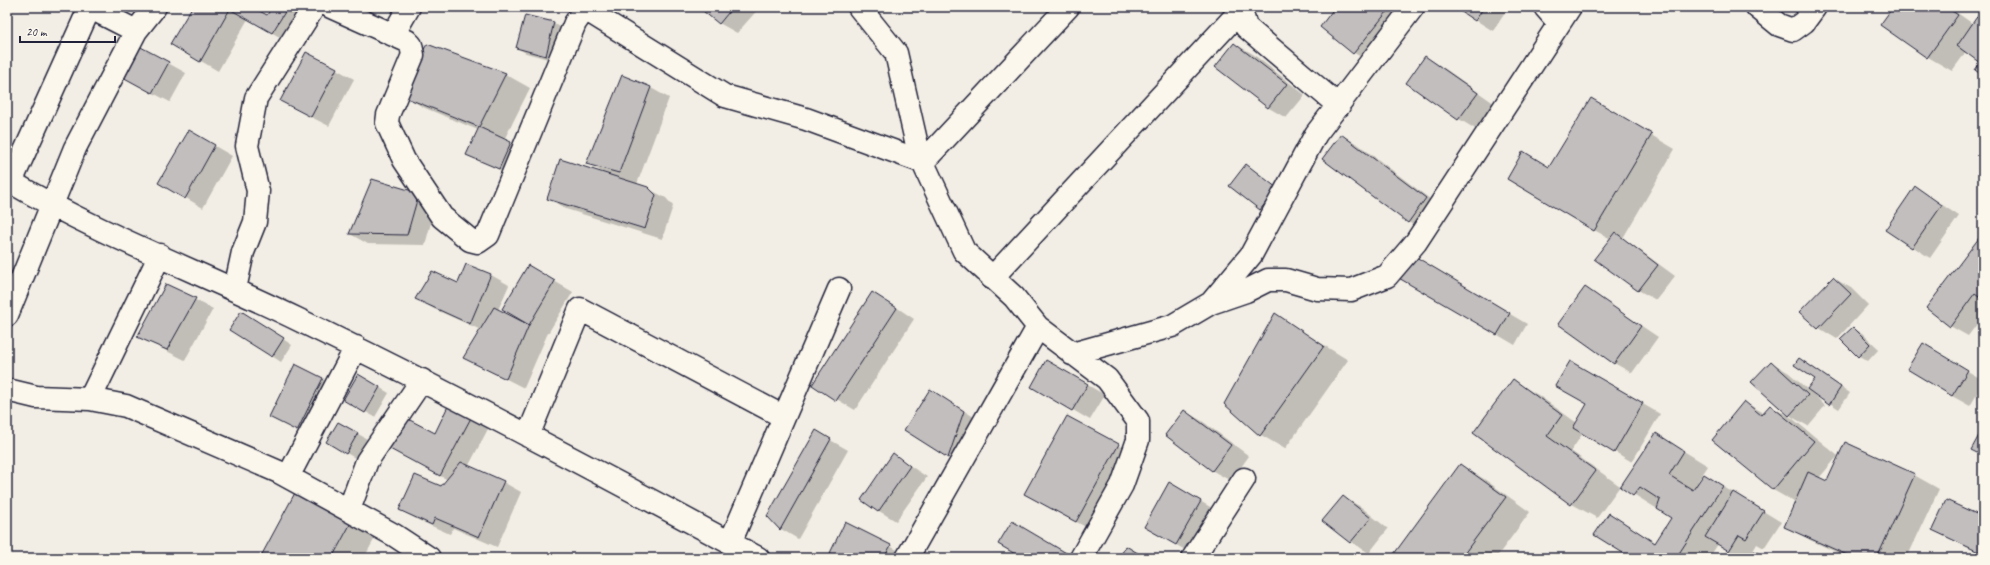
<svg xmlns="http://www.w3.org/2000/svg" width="1990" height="565" viewBox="0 0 1990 565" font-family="Caveat,sans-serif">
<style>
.shadow{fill:#0003}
.building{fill:#c2bebe;stroke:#22223b}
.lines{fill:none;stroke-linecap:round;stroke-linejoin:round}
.street-casing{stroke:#22223b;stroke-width:25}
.street{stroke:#fbf7ec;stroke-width:22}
</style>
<rect width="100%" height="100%" fill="#f2eee5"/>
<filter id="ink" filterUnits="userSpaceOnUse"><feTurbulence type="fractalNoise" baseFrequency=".025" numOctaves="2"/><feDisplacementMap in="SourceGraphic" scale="8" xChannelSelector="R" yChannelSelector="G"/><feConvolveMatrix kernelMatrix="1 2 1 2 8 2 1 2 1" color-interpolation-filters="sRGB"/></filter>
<g filter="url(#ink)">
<!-- shadow -->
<path class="shadow" d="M193,7H250L267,17L273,7H312L290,43L248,19L218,71L172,44Z
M388,7H420L414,19Z
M700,7H760L737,33L719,23Z
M1337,7H1417L1372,63L1354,53Z
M1455,7H1509L1493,31Z
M1894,7H1949L1973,24L1983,10V75L1981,62L1966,52L1952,71L1928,57L1882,25Z
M554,23L563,29L555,61L526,53L517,48Z
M1235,44L1253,54L1305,95L1286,118L1269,108L1217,67Z
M1426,57L1444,68L1495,104L1477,130L1459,119L1408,82Z
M168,63L186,73L170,102L138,85Z
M336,69L354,79L329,126L299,111Z
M505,74L530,88L504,140L520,148L508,174L477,159L478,130L425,108L400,94Z
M623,77L651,88L669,98L637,184L647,188L666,198L673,206L662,239L566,209L548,198L605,174L588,163Z
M1615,114L1675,149L1623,238L1675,276L1656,300L1638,290L1611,239L1594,230L1550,168Z
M189,131L232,156L203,208L159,182Z
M1341,135L1359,145L1443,209L1426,232L1408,222Z
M1246,166L1286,194L1270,214L1231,186Z
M373,180L436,204L425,245L368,244L350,234Z
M1915,187L1959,216L1930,258L1886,229Z
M1983,241V316L1968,336L1950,326Z
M1411,256L1527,324L1515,345L1398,276Z
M467,265L491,275L509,285L498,310L522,322L528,266L573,292L547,335L524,388L464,357L481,330L434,309L417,299L459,285Z
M1833,278L1851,288L1868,305L1837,339L1819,328L1801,312Z
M166,285L213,309L185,360L138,337Z
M1585,288L1658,337L1632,373L1614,363Z
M890,303L914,319L855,410L813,385Z
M1275,315L1348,360L1285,449L1261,435L1225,404Z
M251,318L292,345L281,362L272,356Z
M1853,328L1862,333L1879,349L1868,361L1859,356Z
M1923,345L1983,380V384L1970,406L1952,396Z
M1046,361L1105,395L1090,420L1032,386Z
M1570,362L1660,414L1632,462L1583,433L1571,451L1620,486L1597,518L1572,504L1475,433L1513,381L1538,395L1577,423L1589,404Z
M1771,362L1789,373L1808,390L1816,379L1808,364L1850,393L1839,409L1811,391L1825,406L1808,426L1792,417L1753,382Z
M295,365L341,389L302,432L287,425V426L270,417Z
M358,375L389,393L375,417L344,400Z
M948,401L982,422L967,468L905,430Z
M1744,402L1764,413L1770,406L1792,418L1838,456L1819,478L1827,482L1914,475L1939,489L1907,558H1849L1810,540L1785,526L1796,503L1773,490Z
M450,406L489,427L468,467L503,482L521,492L497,547L453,528L450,534L418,520L400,510L441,487L448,480L389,448L435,434Z
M1184,411L1202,421L1249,456L1231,481L1213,471L1166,435Z
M1067,417L1143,459L1101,535L1050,508Z
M339,423L367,439L355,458L327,442Z
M816,432L848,450L798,539L781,529L768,516Z
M1656,434L1708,466L1698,481L1699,482L1704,475L1781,522L1764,548L1757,544L1749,558H1742L1718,544L1709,558H1632L1609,514L1656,543L1672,518L1622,487Z
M894,455L927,477L896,521L879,511Z
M1460,465L1484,479L1530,512L1496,558H1393Z
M1170,484L1219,512L1194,555L1145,527Z
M296,493L376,536L364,558H261Z
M1343,497L1361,507L1388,529L1369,553L1351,542L1324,521Z
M1983,518V555L1933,530Z
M1012,523L1073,558H1024Z
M890,546L908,556L907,558H841Z"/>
<!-- building -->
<path class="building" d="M192,7H226L230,9L200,62L170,44Z
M226,7H252L267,15L272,7H288L272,33Z
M698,7H733L719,24Z
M1335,7H1391L1353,54L1320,27Z
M1454,7H1484L1475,21Z
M1893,7H1946L1958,15L1927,58L1880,25Z
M1983,8V76L1975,70L1980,63L1957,46Z
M525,15L554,22L546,56L516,48Z
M1234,43L1287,84L1268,108L1215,67Z
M135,44L169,62L152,93L119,75Z
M427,44L506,73L479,127L399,95Z
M306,52L337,68L311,117L280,101Z
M1425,56L1478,93L1458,120L1406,83Z
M622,75L651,87L619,173L586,164Z
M1591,98L1652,134L1594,231L1507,179L1523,151L1549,167Z
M479,127L511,142L499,169L466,155Z
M189,130L215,145L185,199L158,183Z
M1341,134L1426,198L1408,223L1322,159Z
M560,159L648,187L656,195L645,229L547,199Z
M1246,164L1277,188L1260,210L1229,186Z
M372,179L419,193L407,235L349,234Z
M1915,186L1942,205L1912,248L1885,230Z
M1615,232L1658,265L1638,291L1594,259Z
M1979,238L1983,240V299L1975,293L1950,327L1926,308Z
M1411,254L1510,313L1497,335L1397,277Z
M466,264L491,274L470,324L415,299L432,271L458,283Z
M528,265L555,281L529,325L502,309Z
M1833,277L1851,294L1818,329L1799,312Z
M166,284L196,298L167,350L137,337Z
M1585,287L1641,326L1614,364L1558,324Z
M872,292L897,308L836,401L812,385Z
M494,307L529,325L506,379L463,358Z
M241,311L284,338L272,357L229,330Z
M1275,313L1324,346L1260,436L1224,404Z
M1853,327L1870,344L1858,357L1840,339Z
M1923,343L1968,370L1952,396L1907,369Z
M1799,358L1841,387L1829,405L1807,389L1815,379L1794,365Z
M1046,360L1088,384L1072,411L1031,387Z
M1570,361L1643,403L1614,453L1573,428L1587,404L1555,386Z
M1771,361L1808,395L1789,416L1751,382Z
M295,364L323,378L297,431L269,417Z
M358,374L380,387L365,413L343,400Z
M1513,379L1562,415L1547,436L1596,471L1571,505L1473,433Z
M930,389L964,411L948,458L904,430Z
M1744,401L1761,415L1770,405L1814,441L1773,490L1712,440Z
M449,404L472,416L440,476L388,448L404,417L435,433Z
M1184,410L1231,445L1212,471L1165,435Z
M1067,416L1119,444L1076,522L1024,494Z
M338,422L358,433L346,454L326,442Z
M1983,428V456L1971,450Z
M816,430L831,439L780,530L767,516Z
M1656,433L1684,451L1669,475L1693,490L1704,474L1723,486L1676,558H1631L1594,535L1609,513L1655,543L1671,518L1657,509L1660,500L1640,487L1633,496L1620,487Z
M1845,442L1915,474L1877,558H1854L1784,527L1808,472L1827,481Z
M893,453L910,466L878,512L861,500Z
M461,462L504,481L479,537L435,518L432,525L399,510L415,475L441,486Z
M1460,464L1506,497L1461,558H1391Z
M1169,482L1201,501L1176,545L1144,527Z
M296,491L352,521L332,558H260Z
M1733,492L1764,511L1746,539L1739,535L1729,551L1705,537Z
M1343,496L1371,518L1350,543L1322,521Z
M1946,500L1983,517V554L1932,530Z
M1012,521L1068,554L1066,558H1022L998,544Z
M845,522L891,545L884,558H840L830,553Z
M1126,546L1146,558H1119Z
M1754,551L1768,558H1750Z"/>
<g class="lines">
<defs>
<path id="street" d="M89,7L136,31
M331,7L407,41L411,45L413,55L388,115L387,123L404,160L442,217L470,240L478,242L488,235L575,23L586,7
M859,7L896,53L919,154L964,251L1014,297L1038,327L907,558
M1243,7L1241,10L1246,27L1339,106
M1545,7L1559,23
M1757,7L1779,25L1793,30L1804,22L1815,7
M585,9L725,96L806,119L923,162L1068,7
M393,35L409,7
M11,182C102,236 203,273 299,320C454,395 606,476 758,558
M7,185L11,182L90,7
M992,278L1241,10
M235,289L243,252L255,222L258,191L247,146L256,98L314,7
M1211,303L1246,291L1268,280H1286L1317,289L1351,290L1387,276L1416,242L1570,7
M7,315L75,148L136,31L155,7
M1038,327L1107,379L1138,421V440L1122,485L1081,558
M1072,354L1172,326L1211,303L1251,255L1316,134L1413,7
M7,390L36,397L90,399L126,406L279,472L394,535L429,558
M90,399L160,255
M528,436L580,309L784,417
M288,477L356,347
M349,510L367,461L422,380
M730,543L839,289
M1193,558L1244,479"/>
</defs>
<!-- street casing -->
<use href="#street" class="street-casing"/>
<!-- street -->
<use href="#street" class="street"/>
</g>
</g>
<!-- margin -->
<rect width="1990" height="565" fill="none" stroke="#fbf7ec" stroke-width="24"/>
<rect x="12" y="12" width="1966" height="541" fill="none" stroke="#22223b" stroke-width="1.5" filter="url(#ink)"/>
<!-- scale -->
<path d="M20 36v6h95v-6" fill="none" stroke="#22223b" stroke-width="2"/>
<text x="26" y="36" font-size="12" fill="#22223b" stroke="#fbf7ec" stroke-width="3" paint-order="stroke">20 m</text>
</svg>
